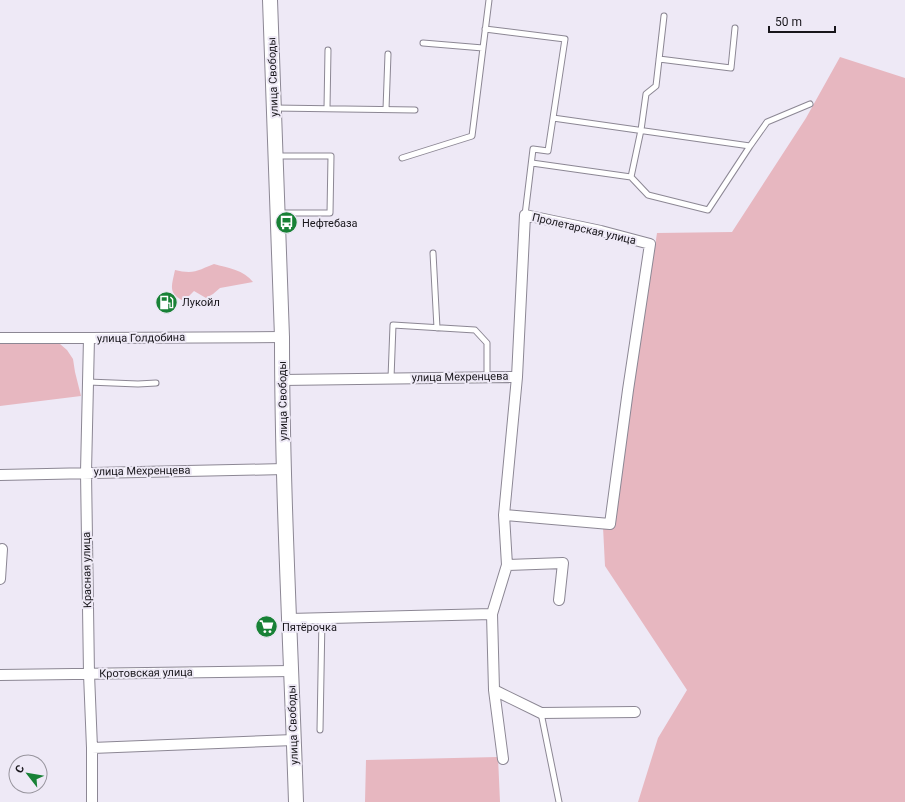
<svg xmlns="http://www.w3.org/2000/svg" width="905" height="802" viewBox="0 0 905 802" font-family="Roboto,sans-serif">
<style>
.green{fill:#e7b7c0}
.lines{fill:none;stroke-linecap:round;stroke-linejoin:round}
.lane-casing{stroke:#8c8794;stroke-width:7}
.street-casing{stroke:#8c8794;stroke-width:12}
.secondary-casing{stroke:#8c8794;stroke-width:16}
.lane{stroke:#fff;stroke-width:5}
.street{stroke:#fff;stroke-width:10}
.secondary{stroke:#fff;stroke-width:14}
.labels{text-anchor:middle;dominant-baseline:central;stroke-width:4;stroke-linejoin:round;paint-order:stroke}
.street-label{font-size:11px;fill:#18161b;stroke:#eee9f6}
.poi-label{font-size:11px;fill:#18161b;stroke:#eee9f6;text-anchor:start}
</style>
<rect width="100%" height="100%" fill="#eee9f6"/>
<!-- green -->
<path class="green" d="M840,57L905,78V802H638L658,738L687,690L605,566L603,527L615,524L633,390L657,233L732,232L806,118Z
M214,264C228,268 244,270 253,282L220,288L213,294L206,298L194,291L184,301C167,294 172,285 175,270C180,271 184,272 189,272C197,272 206,267 214,264Z
M0,341H35L60,344L67,350L73,359L75,372L81,396L0,406Z
M498,757L500,802H365L366,760Z"/>
<g class="lines">
<defs>
<path id="lane" d="M664,16L656,86L646,94L641,130L631,177L648,195L708,210L750,146L767,122L810,104
M485,29L565,39L548,151L533,149L525,215
M423,43L483,48
M659,59L731,68L735,28
M274,108L415,110
M327,108L328,50
M386,109L388,54
M553,118L750,146
M277,156H331L330,213H279
M402,158L472,136L489,0
M532,163L631,177
M433,253L437,328
M391,378L393,325L475,330L487,343V377
M88,382L138,384L156,383
M541,713L559,802
M320,730L322,618"/>
<path id="street" d="M0,338H89L282,337
M89,338L86,472L89,674L92,748V802
M282,380L517,377
M0,475L284,469
M507,565L563,563L559,600
M0,579L2,549
M289,619L492,614
M0,675L291,671
M494,690L541,713L635,712
M92,748L294,740
M503,759L494,690L492,614L507,565L504,515L517,377L525,215L601,231L650,244L628,390L610,524L504,515"/>
<path id="secondary" d="M270,0L282,337C282,492 291,647 296,802"/>
</defs>
<!-- lane casing -->
<use href="#lane" class="lane-casing"/>
<!-- street casing -->
<use href="#street" class="street-casing"/>
<!-- secondary casing -->
<use href="#secondary" class="secondary-casing"/>
<!-- lane -->
<use href="#lane" class="lane"/>
<!-- street -->
<use href="#street" class="street"/>
<!-- secondary -->
<use href="#secondary" class="secondary"/>
</g>
<!-- icons -->
<defs>
<symbol id="bus-disc" viewBox="-11 -11 22 22"><circle r="9.5" fill="#188136" stroke="#eee9f6"/><path d="M-5-6H5V4H4V6H2V4H-2V6H-4V4H-5ZM-3.5-4V0h7V-4ZM-3.5 1.2v1.5H-2V1.2ZM2 1.2v1.5H3.5V1.2Z" fill="#fff"/></symbol>
<symbol id="fuel-disc" viewBox="-11 -11 22 22"><circle r="9.5" fill="#188136" stroke="#eee9f6"/><path d="M-5.5-6h7V0h2V4h1.3V-2.5L3-4.5l.8-.8L6-3V5H2.5V1h-1V6h-7ZM-4.2-4.7v3.2H.2V-4.7Z" fill="#fff"/></symbol>
<symbol id="supermarket-disc" viewBox="-11 -11 22 22"><circle r="9.5" fill="#188136" stroke="#eee9f6"/><path d="M-6-5.5h2.5l.6 2H6L4.5 2H-2.5L-4.4-4H-6ZM-1.5 3.2a1.3 1.3 0 1 0 .1 0ZM3 3.2a1.3 1.3 0 1 0 .1 0Z" fill="#fff"/></symbol>
</defs>
<g fill-rule="evenodd">
<use href="#bus-disc" x="274" y="210" width="25" height="25"/>
<use href="#fuel-disc" x="154" y="290" width="25" height="25"/>
<use href="#supermarket-disc" x="254" y="614" width="25" height="25"/>
</g>
<g class="labels">
<!-- street labels -->
<g class="street-label">
<text transform="translate(273 77) rotate(-92)">улица Свободы</text>
<text transform="translate(584 229) rotate(13)">Пролетарская улица</text>
<text transform="translate(141 338) rotate(-1)">улица Голдобина</text>
<text transform="translate(460 377) rotate(-1)">улица Мехренцева</text>
<text transform="translate(283 401) rotate(-91)">улица Свободы</text>
<text transform="translate(142 471) rotate(-1)">улица Мехренцева</text>
<text transform="translate(87 570) rotate(-91)">Красная улица</text>
<text transform="translate(146 673) rotate(-1)">Кротовская улица</text>
<text transform="translate(293 725) rotate(-92)">улица Свободы</text>
</g>
<!-- poi labels -->
<g class="poi-label">
<text x="302" y="223">Нефтебаза</text>
<text x="182" y="302">Лукойл</text>
<text x="282" y="627">Пятёрочка</text>
</g>
</g>
<!-- north arrow -->
<g transform="translate(28 774) rotate(301)"><circle r="19" fill="#eee9f6" stroke="#98959e"/>
<path d="M0-3L7 15L0 10L-7 15Z" fill="#188136"/>
<text y="-6" font-size="11" font-weight="bold" text-anchor="middle" fill="#18161b">С</text>
</g>
<!-- scale -->
<path d="M769 26v6h66v-6" fill="none" stroke="#18161b" stroke-width="2"/>
<text x="775" y="26" font-size="12" fill="#18161b" stroke="#eee9f6" stroke-width="3" paint-order="stroke">50 m</text>
</svg>
